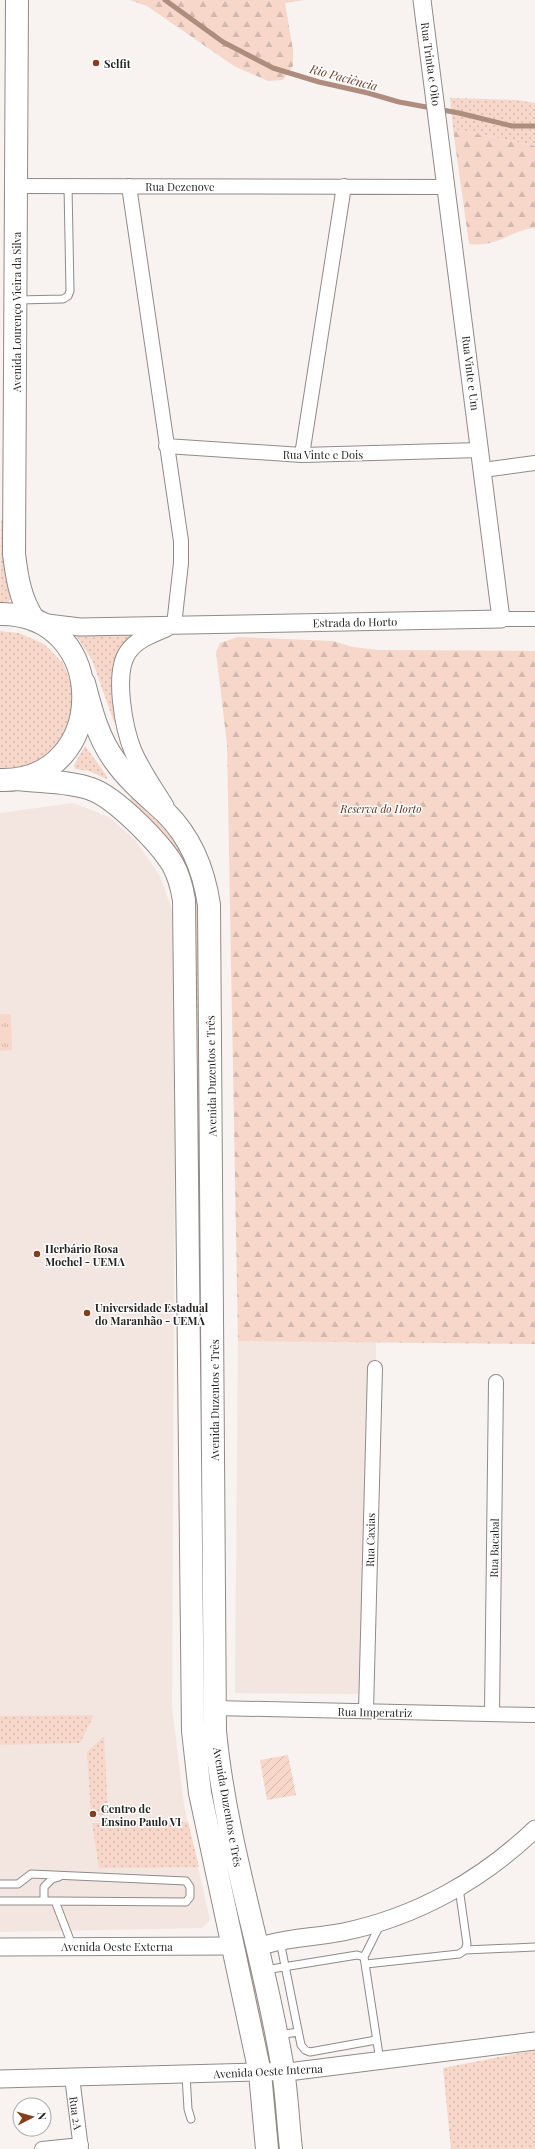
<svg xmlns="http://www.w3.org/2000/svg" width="535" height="2149" viewBox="0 0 535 2149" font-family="'Playfair Display',serif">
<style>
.built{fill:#f3e6e0}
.grass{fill:url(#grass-dots)}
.forest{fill:url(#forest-firs)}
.park{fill:url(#park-tufts)}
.garden{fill:url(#garden-furrows)}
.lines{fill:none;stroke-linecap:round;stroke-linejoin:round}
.stream{stroke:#ae8d7f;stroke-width:5}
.service-casing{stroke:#908b89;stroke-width:9}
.minor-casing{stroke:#908b89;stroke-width:16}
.tertiary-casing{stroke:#908b89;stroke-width:19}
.primary-casing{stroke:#908b89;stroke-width:24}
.service{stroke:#fff;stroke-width:7}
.minor{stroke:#fff;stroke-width:14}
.tertiary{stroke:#fff;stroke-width:17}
.primary{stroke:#fff;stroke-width:22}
.poi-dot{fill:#863f1d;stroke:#fff;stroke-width:1.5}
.labels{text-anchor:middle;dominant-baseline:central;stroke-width:3;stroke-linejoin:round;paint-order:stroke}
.poi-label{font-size:11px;font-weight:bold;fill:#272524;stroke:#fff;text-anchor:start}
.street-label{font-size:11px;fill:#272524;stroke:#fff}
.park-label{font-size:11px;font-style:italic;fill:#5c2f19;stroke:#fff}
.water-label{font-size:12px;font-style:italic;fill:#6b3c26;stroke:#fff}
</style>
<defs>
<pattern id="grass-dots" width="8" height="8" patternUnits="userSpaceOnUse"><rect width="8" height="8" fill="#f6d7ca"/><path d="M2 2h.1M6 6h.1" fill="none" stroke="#d3b8ad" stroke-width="1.8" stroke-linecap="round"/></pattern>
<pattern id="forest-firs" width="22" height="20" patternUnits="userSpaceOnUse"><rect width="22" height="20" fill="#f6d7ca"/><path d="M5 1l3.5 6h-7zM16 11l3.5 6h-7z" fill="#d3b8ad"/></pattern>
<pattern id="park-tufts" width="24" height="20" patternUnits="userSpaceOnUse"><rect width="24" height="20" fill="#f6d7ca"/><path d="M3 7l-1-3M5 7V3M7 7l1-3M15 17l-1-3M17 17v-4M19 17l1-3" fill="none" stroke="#d3b8ad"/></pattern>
<pattern id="garden-furrows" width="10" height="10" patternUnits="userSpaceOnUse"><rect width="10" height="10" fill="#f6d7ca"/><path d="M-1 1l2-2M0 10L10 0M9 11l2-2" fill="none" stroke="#d3b8ad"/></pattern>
</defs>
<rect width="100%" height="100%" fill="#f8f2f0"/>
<!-- built -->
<path class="built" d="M73,803L109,817L135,840L160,876L176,922L172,1707L184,1805L210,1920L202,1928L0,1932V813Z
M238,1341L376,1342L373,1694L235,1693Z"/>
<!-- grass -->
<path class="grass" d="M450,98L517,100L535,103V146L453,129Z
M1,520L4,521L5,572L11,599L8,602L0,604Z
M0,631L19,633L44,644L63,663L73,688L70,727L47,759L0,774Z
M131,634L120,648L116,660V722H114L92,660L76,635Z
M85,746L107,776V779L89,771L75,769L74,765Z
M133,796C152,817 177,838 188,866C193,878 196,892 199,904L206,1645L268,2036L262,2037L209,1793L200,1708L195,906L193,892L168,841L130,800Z
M94,1715L80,1743L0,1745V1716Z
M104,1736L108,1815H91L87,1752Z
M188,1822L199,1867L99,1868L92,1823Z
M535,2050V2149H451L443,2068Z"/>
<!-- forest -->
<path class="forest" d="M130,0H304L285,3L293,50V66L283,80L268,81L234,66L147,6Z
M453,129L535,146V228C510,230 498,248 469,244Z
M238,637L333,641L353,647L379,650L535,651V1344L238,1341L227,744L216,652L220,643Z"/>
<!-- park -->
<path class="park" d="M0,1014H11L12,1050L0,1051Z"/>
<!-- garden -->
<path class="garden" d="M288,1755L296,1795L267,1800L260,1760Z"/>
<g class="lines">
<!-- stream -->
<path class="stream" d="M165,0L223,42L273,68L319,82L368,93L399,102L459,113L512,126H535"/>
<defs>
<path id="service" d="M17,300L63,299L68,296L70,291L68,186
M0,1884H18L31,1874L186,1881L190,1887V1897L186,1902L55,1901L72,1945
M0,1901H55
M44,1901V1887L52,1879L59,1877
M280,1941L301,2045L305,2050L310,2052L376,2040
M465,1950L535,1947
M364,1957L380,1925
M366,1964L459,1954L465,1950L467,1944L459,1888
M265,1970L357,1955L364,1957L380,2061
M279,2035L298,2032
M186,2075L188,2109L191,2119"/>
<path id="minor" d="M16,186L447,187
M129,186L181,541V563L174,625
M166,446L302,455L480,450
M302,455L344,186
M483,470L535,463
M501,619H535
M214,1708L535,1715
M366,1711L375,1368
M492,1714L496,1382
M72,2077L81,2149
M42,2149L81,2145"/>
<path id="tertiary" d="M39,622L80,627L501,619L422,0
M165,806C154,788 141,770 133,751C124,729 113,673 128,652C137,639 152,634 166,628
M256,1945L268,1944C293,1937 318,1937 343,1932C416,1917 482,1880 535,1829
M0,1947L234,1946
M0,2079L296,2071L535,2041"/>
<path id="primary" d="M17,0L14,554C17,578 20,599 34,620
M0,614C112,613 110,783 0,780
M84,683C91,710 98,738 115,761C129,781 149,797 166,813C191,838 204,871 209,905L215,1731C226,1846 265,1957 283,2070C287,2096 288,2123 291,2149
M18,779C41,782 69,781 91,789C115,797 160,843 173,865C179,876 182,888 184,900L193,1731L200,1793L260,2073L267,2149"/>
</defs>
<!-- service casing -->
<use href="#service" class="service-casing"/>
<!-- minor casing -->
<use href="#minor" class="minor-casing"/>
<!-- tertiary casing -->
<use href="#tertiary" class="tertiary-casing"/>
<!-- primary casing -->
<use href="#primary" class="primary-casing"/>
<!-- service -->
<use href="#service" class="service"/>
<!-- minor -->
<use href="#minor" class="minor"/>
<!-- tertiary -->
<use href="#tertiary" class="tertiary"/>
<!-- primary -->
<use href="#primary" class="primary"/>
</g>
<!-- markers -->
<g class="poi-dot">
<circle cx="96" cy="63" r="4"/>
<circle cx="37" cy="1254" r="4"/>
<circle cx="87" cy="1313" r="4"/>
<circle cx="93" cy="1814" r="4"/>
</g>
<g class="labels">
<!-- poi labels -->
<g class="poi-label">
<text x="104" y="63">Selfit</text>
<text x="45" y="1248">Herbário Rosa<tspan x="45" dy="13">Mochel - UEMA</tspan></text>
<text x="95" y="1307">Universidade Estadual<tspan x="95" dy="13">do Maranhão - UEMA</tspan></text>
<text x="101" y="1808">Centro de<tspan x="101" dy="13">Ensino Paulo VI</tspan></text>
</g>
<!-- street labels -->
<g class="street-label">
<text transform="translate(431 64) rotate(82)">Rua Trinta e Oito</text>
<text x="180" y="186">Rua Dezenove</text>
<text transform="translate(16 312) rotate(-90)">Avenida Lourenço Vieira da Silva</text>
<text transform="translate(471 373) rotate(83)">Rua Vinte e Um</text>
<text x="323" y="454">Rua Vinte e Dois</text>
<text transform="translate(355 622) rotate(-1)">Estrada do Horto</text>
<text transform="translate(211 1076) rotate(-91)">Avenida Duzentos e Três</text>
<text transform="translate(214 1400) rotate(-90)">Avenida Duzentos e Três</text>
<text transform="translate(370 1540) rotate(-89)">Rua Caxias</text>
<text transform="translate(494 1548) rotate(-89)">Rua Bacabal</text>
<text transform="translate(375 1712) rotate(1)">Rua Imperatriz</text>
<text transform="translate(228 1807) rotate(80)">Avenida Duzentos e Três</text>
<text x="117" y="1946">Avenida Oeste Externa</text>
<text transform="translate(268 2071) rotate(-3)">Avenida Oeste Interna</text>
<text transform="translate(76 2113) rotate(82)">Rua 2A</text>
</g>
<!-- park labels -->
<g class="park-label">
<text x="381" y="808">Reserva do Horto</text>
</g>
<!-- water labels -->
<g class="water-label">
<text transform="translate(344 77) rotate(15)">Rio Paciência</text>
</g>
</g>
<!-- north arrow -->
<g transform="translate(32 2117) rotate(84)"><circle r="19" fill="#ffffff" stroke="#a9a8a7"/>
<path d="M0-3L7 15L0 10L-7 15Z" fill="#863f1d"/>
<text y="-6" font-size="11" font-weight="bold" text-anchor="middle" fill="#272524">N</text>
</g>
</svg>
